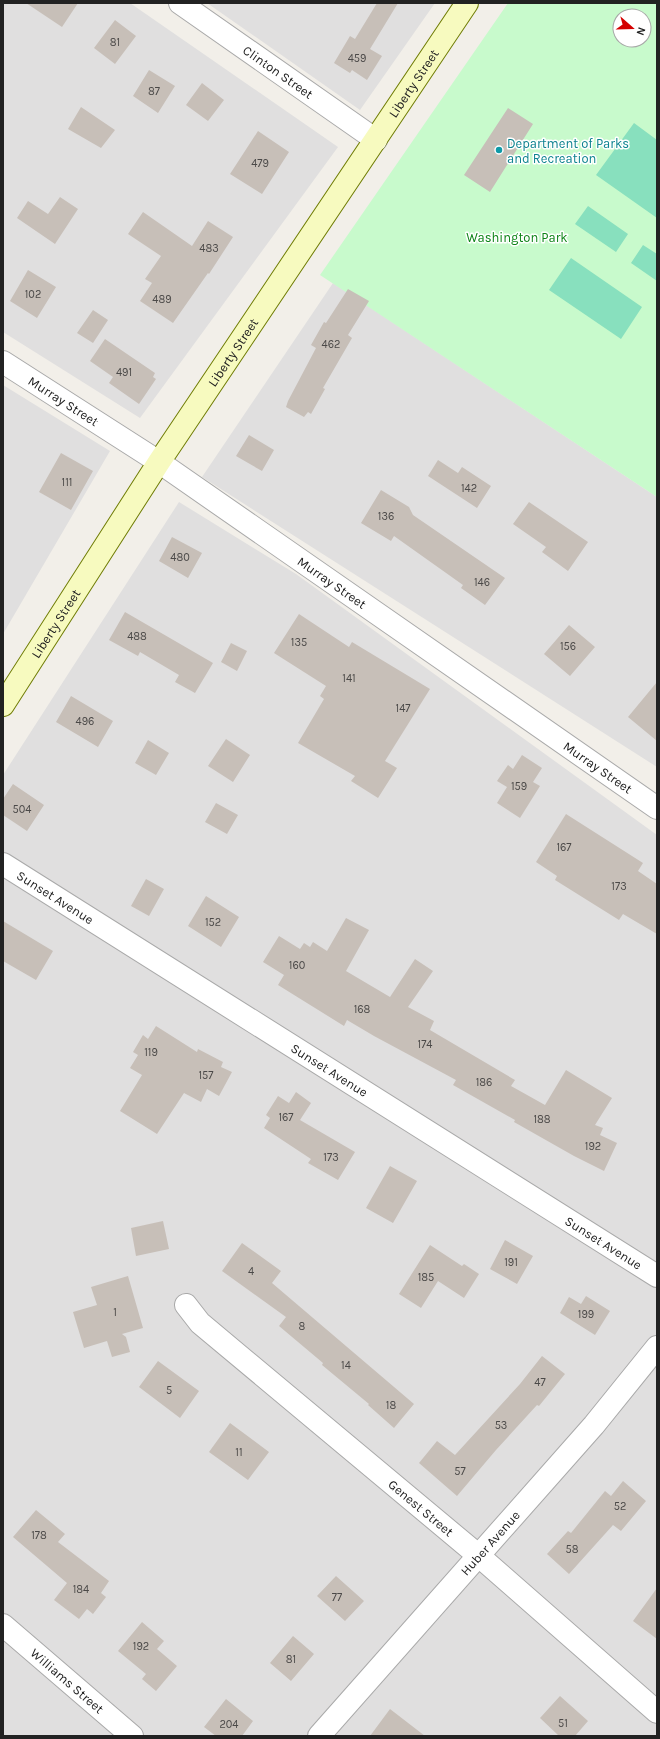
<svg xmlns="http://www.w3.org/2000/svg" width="660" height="1739" viewBox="0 0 660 1739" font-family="Karla,sans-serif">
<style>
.residential{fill:#e0dfdf}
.park{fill:#c8facc;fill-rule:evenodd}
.pitch{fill:#88e0be}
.building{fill:#c7bfb8}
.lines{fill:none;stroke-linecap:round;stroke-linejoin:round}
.street-casing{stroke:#a9a9a9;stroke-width:24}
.secondary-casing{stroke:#707d05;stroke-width:24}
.street{stroke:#fff;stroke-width:22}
.secondary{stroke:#f7fabf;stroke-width:22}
.culture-dot{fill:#0f9aa8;stroke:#fff;stroke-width:1.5}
.labels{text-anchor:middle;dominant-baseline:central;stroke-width:3;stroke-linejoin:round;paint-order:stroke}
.number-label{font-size:11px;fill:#4b4948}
.street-label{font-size:13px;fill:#222;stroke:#fff}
.culture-label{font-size:13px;fill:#0d838f;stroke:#fff;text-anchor:start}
.park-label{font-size:13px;fill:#0c8416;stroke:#fff}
</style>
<rect width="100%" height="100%" fill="#f2efe9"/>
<!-- residential -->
<path class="residential" d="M3,3H130L338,147L140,418L3,332Z
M207,3H435L360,110Z
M333,283L657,497V767L202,477Z
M3,385L110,451L3,634Z
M179,502L296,574L657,835V1736H3V775Z"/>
<!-- park -->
<path class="park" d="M508,3H655L657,4V497L320,275ZM620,16H644V40H620Z"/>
<!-- pitch -->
<path class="pitch" d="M634,123L657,140V218L596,175Z
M588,206L628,234L616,252L575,224Z
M643,245L657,254V281L631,263Z
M571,258L642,307L621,339L549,290Z"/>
<!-- building -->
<path class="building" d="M26,3H78L62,27Z
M377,3H398L370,49L382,56L367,80L352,70L350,73L334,63L350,36L355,39Z
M115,20L136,36L115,64L94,48Z
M149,70L175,86L158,113L133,96Z
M202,83L224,100L208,121L186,105Z
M81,107L115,130L101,148L68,129Z
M508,108L533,124L490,192L464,175Z
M258,131L289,152L262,194L230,174Z
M60,197L78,209L55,244L17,218L28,201L48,214Z
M143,212L192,246L208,221L233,237L209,274L208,273L173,323L140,301L152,283L145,279L161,256L128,234Z
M28,270L56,287L37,318L10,301Z
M348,289L369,301L348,335L352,338L323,388L325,389L311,414L308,412L304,417L286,407L288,401L316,348L311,345L324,322L326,323Z
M93,310L108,320L93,343L77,333Z
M105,339L155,373L153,377L156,379L139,404L109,383L113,377L90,361Z
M249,435L274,450L262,471L236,456Z
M61,453L93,471L71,510L39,492Z
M438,460L458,473L462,467L491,486L477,508L428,476Z
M381,490L409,507L413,515L505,578L485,605L461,588L463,585L394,536L391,541L361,523Z
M529,502L588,542L568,571L542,552L546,547L513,524Z
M172,537L202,553L188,578L159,561Z
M125,612L213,663L195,693L175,682L179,675L140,652L138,656L109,640Z
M299,614L349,647L352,642L430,689L385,761L397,768L378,798L351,781L355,776L298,743L324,699L320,696L326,686L274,653Z
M569,625L595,647L570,676L544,654Z
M231,643L247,651L237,671L221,662Z
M657,682V741L628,717Z
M71,696L113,721L98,747L56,722Z
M226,739L250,755L233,782L208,766Z
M148,740L169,753L156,775L135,763Z
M522,755L542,768L533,782L540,786L520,818L497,803L507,787L497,781L508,765L513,769Z
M13,784L44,805L27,831L3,815V799Z
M216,803L238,815L227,834L205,822Z
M566,814L643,863L638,871L657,884V934L623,914L619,920L555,880L557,876L536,862Z
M146,879L164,889L149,916L131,906Z
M206,896L239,917L221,947L188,926Z
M346,918L369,930L346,971L390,997L415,959L433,971L408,1007L434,1021L430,1030L515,1080L511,1086L545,1105L566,1070L612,1098L595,1125L603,1128L600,1135L617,1143L604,1171L574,1156L514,1122L515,1120L453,1085L456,1080L374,1036L347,1020L344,1026L278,985L284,975L263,962L279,936L300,949L304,943L310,947L313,942L327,951Z
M3,921L53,951L36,980L3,961Z
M156,1026L197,1052L198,1049L223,1062L221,1067L232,1072L219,1096L207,1089L201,1102L184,1093L157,1134L120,1111L142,1075L130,1068L138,1055L133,1052L143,1035L148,1039Z
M296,1092L311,1103L300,1120L355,1152L338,1180L308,1163L311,1159L264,1128L270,1118L266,1115L278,1096L289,1103Z
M390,1166L417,1181L393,1223L366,1208Z
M163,1221L169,1249L136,1256L131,1228Z
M505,1240L533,1256L517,1284L490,1269Z
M242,1243L281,1271L272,1283L414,1404L394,1428L368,1405L369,1404L322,1365L323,1363L279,1326L286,1317L222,1271Z
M430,1245L462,1266L464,1264L479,1274L464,1298L438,1281L421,1308L399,1294Z
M128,1276L143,1328L122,1334L126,1337L130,1352L112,1357L107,1341L84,1348L73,1312L97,1305L91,1287Z
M586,1296L610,1311L595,1335L560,1313L569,1297L581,1304Z
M542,1356L565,1374L539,1406L537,1405L496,1450L457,1496L419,1463L437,1441L455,1455L520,1384Z
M158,1361L199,1391L180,1418L139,1387Z
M230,1423L269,1452L248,1480L209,1452Z
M623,1481L646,1501L621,1531L613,1525L569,1574L547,1554L568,1531L571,1533L605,1491L611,1496Z
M36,1510L65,1534L58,1542L109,1581L101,1593L106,1597L93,1614L87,1609L79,1619L54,1600L67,1583L13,1537Z
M336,1576L364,1601L345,1621L317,1596Z
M657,1588V1639L633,1621Z
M142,1622L164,1641L157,1649L177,1666L156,1691L142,1679L146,1674L118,1651Z
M293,1636L314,1654L291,1681L270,1663Z
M560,1696L588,1721L575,1736H559L540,1718Z
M226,1699L253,1721L242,1736H216L204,1727Z
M390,1709L425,1736H370Z"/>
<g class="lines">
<defs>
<g id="street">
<path id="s1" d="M180,3L376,140"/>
<path id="s2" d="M3,362L159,462L657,808"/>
<path id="s3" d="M3,864L657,1276"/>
<path id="s4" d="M186,1305L200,1323L479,1556L657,1712"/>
<path id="s5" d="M3,1625L132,1736"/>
<path id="s6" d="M319,1736L594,1425L657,1347"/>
</g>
<g id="secondary">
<path id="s7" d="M3,705L159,462L467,3"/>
</g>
</defs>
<!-- street casing -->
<use href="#street" class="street-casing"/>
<!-- secondary casing -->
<use href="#secondary" class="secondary-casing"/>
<!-- street -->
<use href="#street" class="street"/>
<!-- secondary -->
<use href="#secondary" class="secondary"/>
</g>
<!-- markers -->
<circle class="culture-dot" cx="499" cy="150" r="4"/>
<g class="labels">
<!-- number labels -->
<g class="number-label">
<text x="115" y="42">81</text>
<text x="357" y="58">459</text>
<text x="154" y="91">87</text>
<text x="260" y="163">479</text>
<text x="209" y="248">483</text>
<text x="33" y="294">102</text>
<text x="162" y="299">489</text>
<text x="331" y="344">462</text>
<text x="124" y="372">491</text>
<text x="67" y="482">111</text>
<text x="469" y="488">142</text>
<text x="386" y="516">136</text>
<text x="180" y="557">480</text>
<text x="482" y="582">146</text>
<text x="137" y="636">488</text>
<text x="299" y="642">135</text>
<text x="568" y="646">156</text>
<text x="349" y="678">141</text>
<text x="403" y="708">147</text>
<text x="85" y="721">496</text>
<text x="519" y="786">159</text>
<text x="22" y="809">504</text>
<text x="564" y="847">167</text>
<text x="619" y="886">173</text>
<text x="213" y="922">152</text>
<text x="297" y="965">160</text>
<text x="362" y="1009">168</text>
<text x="425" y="1044">174</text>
<text x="151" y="1052">119</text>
<text x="206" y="1075">157</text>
<text x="484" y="1082">186</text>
<text x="286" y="1117">167</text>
<text x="542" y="1119">188</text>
<text x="593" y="1146">192</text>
<text x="331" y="1157">173</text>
<text x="511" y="1262">191</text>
<text x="251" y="1271">4</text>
<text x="426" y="1277">185</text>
<text x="115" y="1312">1</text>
<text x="586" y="1314">199</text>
<text x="302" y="1326">8</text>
<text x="346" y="1365">14</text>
<text x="540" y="1382">47</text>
<text x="169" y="1390">5</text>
<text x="391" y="1405">18</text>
<text x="501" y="1425">53</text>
<text x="239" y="1452">11</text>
<text x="460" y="1471">57</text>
<text x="620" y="1506">52</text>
<text x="39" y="1535">178</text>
<text x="572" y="1549">58</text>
<text x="81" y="1589">184</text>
<text x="337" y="1597">77</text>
<text x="141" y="1646">192</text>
<text x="291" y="1659">81</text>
<text x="563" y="1723">51</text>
<text x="229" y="1724">204</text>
</g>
<!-- street labels -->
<g class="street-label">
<text stroke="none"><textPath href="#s1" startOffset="120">Clinton Street</textPath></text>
<text stroke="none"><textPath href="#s7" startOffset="745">Liberty Street</textPath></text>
<text stroke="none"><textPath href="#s7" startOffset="421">Liberty Street</textPath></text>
<text stroke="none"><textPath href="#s2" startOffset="72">Murray Street</textPath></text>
<text stroke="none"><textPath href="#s2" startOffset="396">Murray Street</textPath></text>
<text stroke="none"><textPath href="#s7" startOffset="97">Liberty Street</textPath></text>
<text stroke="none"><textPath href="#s2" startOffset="720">Murray Street</textPath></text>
<text stroke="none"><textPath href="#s3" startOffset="62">Sunset Avenue</textPath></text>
<text stroke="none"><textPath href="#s3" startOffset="386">Sunset Avenue</textPath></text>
<text stroke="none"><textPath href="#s3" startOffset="710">Sunset Avenue</textPath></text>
<text stroke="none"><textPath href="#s4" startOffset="311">Genest Street</textPath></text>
<text stroke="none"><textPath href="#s6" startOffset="258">Huber Avenue</textPath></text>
<text stroke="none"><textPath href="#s5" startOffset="85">Williams Street</textPath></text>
</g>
<!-- culture labels -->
<g class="culture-label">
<text x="507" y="143">Department of Parks<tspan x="507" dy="15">and Recreation</tspan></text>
</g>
<!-- park labels -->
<g class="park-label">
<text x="517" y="237">Washington Park</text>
</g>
</g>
<!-- border -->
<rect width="660" height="1739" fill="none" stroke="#222222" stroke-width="8"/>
<!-- north arrow -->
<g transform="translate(632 28) rotate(110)"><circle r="19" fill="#ffffff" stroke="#a7a7a7"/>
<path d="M0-3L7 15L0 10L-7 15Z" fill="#d40000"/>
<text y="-6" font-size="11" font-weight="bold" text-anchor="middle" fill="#222222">N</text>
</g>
</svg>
